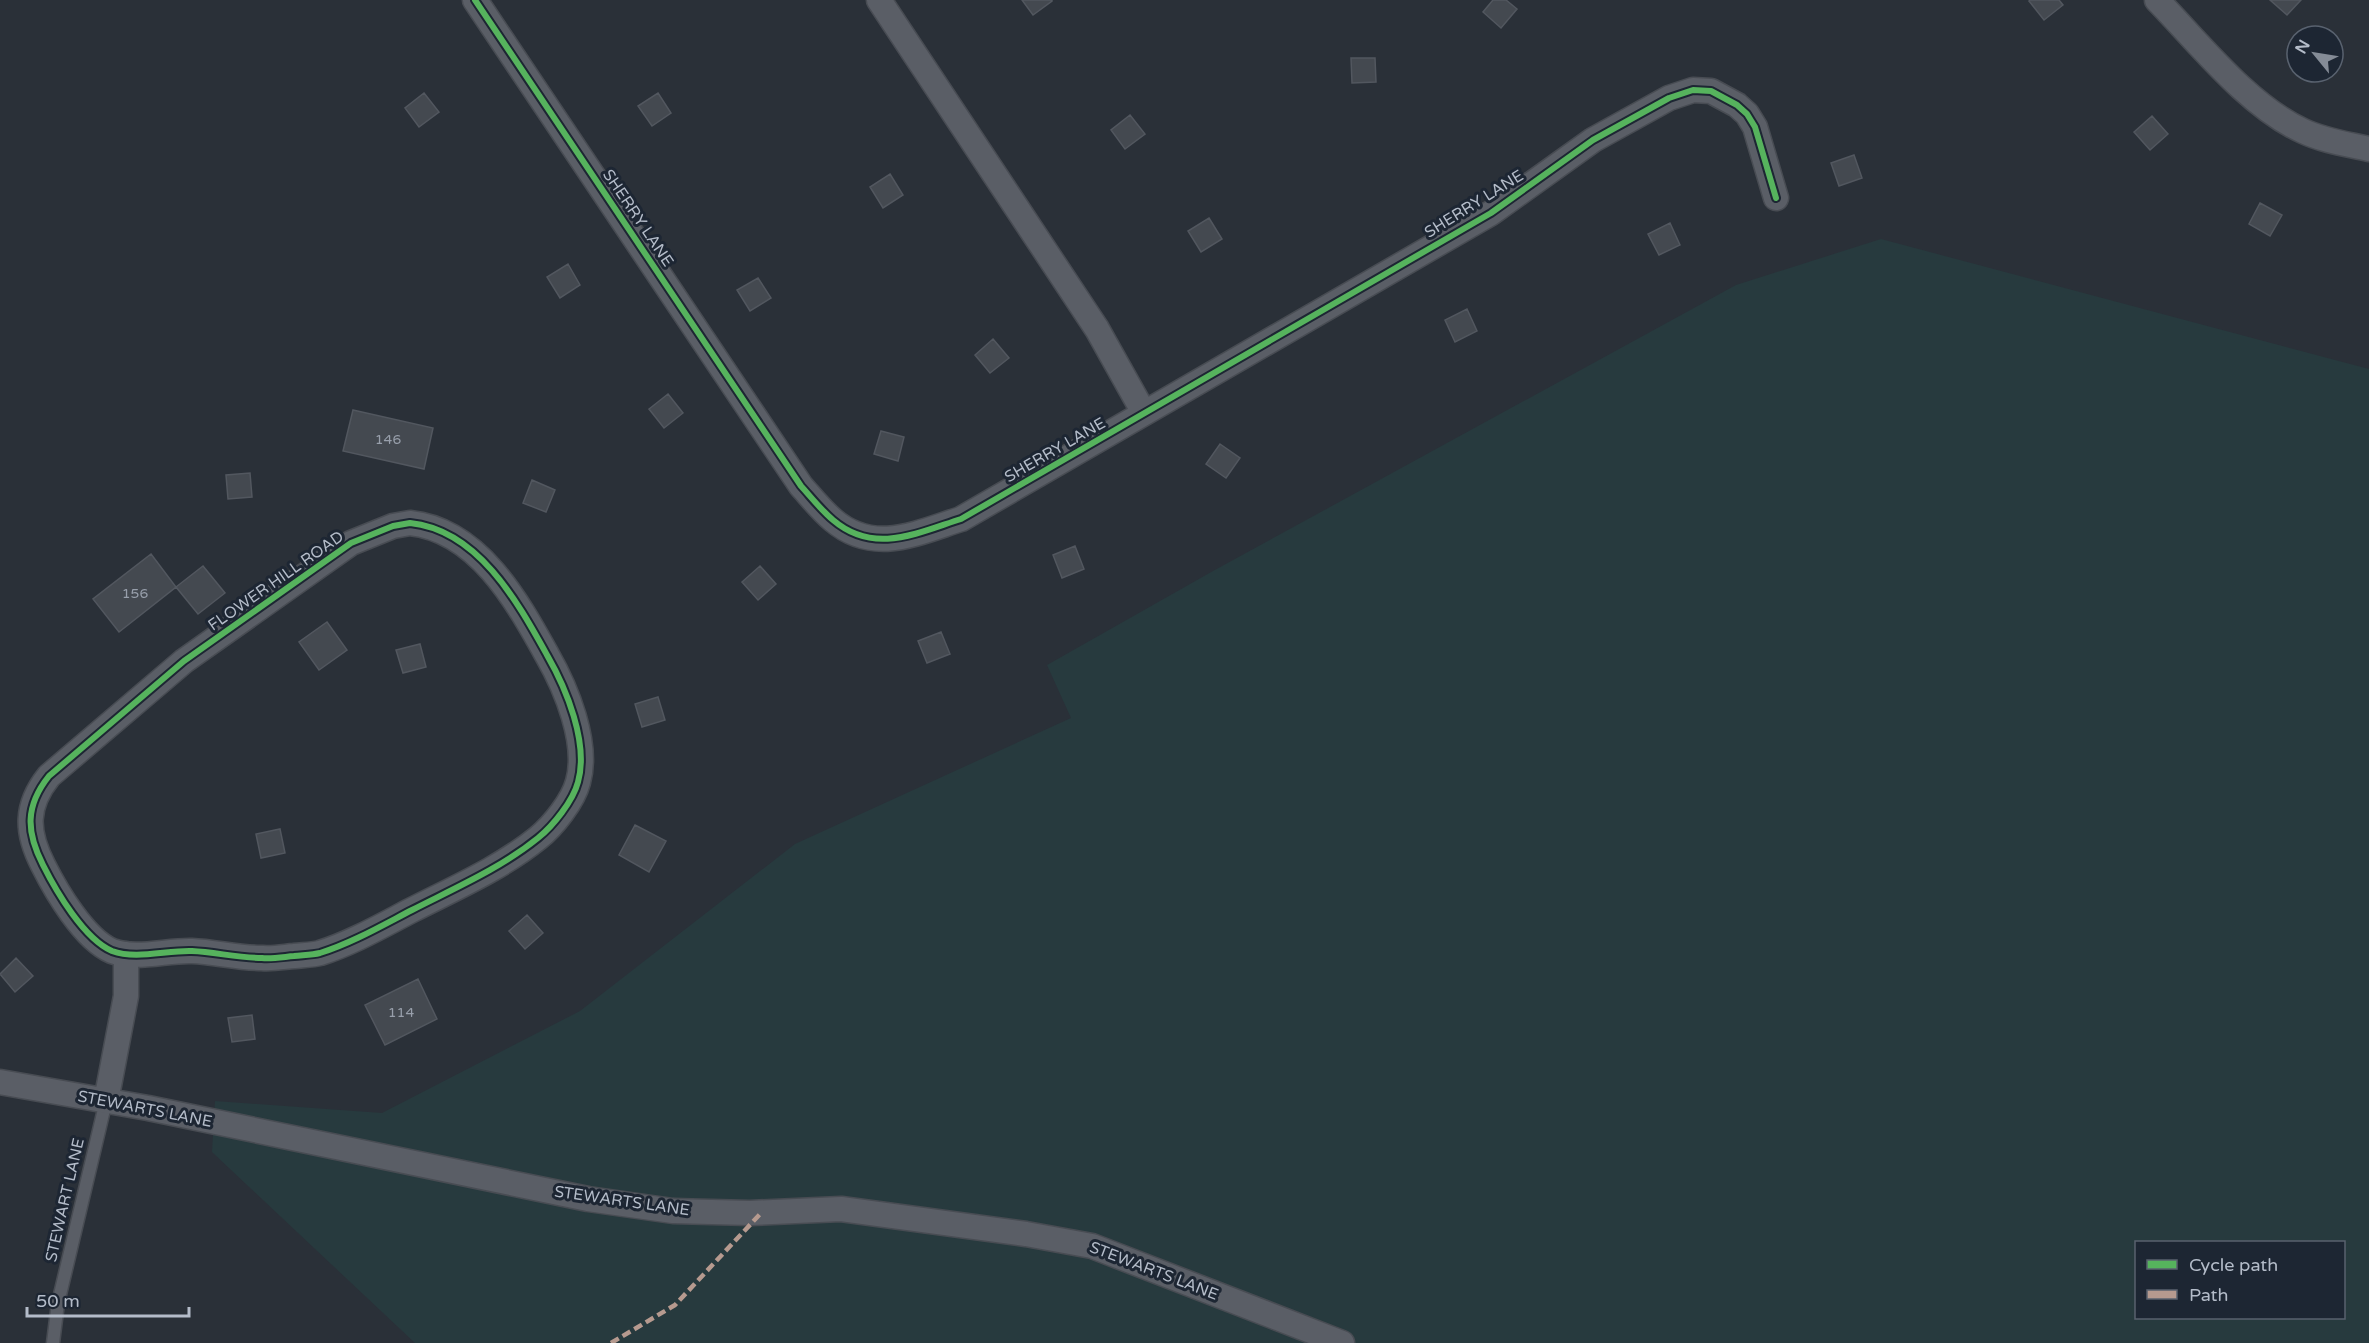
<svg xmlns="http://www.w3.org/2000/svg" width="2369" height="1343" viewBox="0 0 2369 1343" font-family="'Varela Round',sans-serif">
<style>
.green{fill:#273a3e;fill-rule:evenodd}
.building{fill:#444950;stroke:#52575f;stroke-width:1.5}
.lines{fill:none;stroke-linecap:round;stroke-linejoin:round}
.service-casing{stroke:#484c53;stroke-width:15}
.minor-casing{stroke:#484c53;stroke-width:27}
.service{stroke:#5a5e66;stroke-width:12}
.minor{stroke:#5a5e66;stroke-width:24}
.quiet{stroke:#b69a8f;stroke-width:4.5;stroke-dasharray:9 4.5;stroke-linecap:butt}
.cycleway-casing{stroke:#1d2633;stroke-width:10}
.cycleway{stroke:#56b35d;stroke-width:6}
.labels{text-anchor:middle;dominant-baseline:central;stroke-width:6;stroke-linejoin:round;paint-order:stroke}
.number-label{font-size:14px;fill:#989fab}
.street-label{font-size:16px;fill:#b4bcc9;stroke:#1d2633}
</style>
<rect width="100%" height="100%" fill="#2a3038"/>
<!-- green -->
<path class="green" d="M1881,239L2369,369V1343H415L212,1152L215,1101L382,1113L580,1011L795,844L1071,718L1047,665L1213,571L1736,285ZM2136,1242H2344V1318H2136Z"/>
<!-- building -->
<path class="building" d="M1022,0H1052V1L1033,15Z
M1493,0H1506L1517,9L1501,28L1483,12Z
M2030,0H2059L2063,5L2044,20L2029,1Z
M2270,0H2301L2287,15Z
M1351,58H1375L1376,82L1352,83Z
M424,93L439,112L419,127L405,108Z
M658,93L671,113L652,126L638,106Z
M1130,115L1145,134L1125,149L1111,130Z
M2152,116L2168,134L2150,150L2134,132Z
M1854,155L1862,178L1839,186L1831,163Z
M890,174L903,195L883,208L870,187Z
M2260,203L2282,215L2270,236L2249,224Z
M1209,218L1222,239L1201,252L1188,231Z
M1670,223L1680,245L1659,255L1648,234Z
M568,264L580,285L560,298L547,277Z
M758,278L771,298L750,311L737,290Z
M1467,309L1477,331L1455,342L1445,320Z
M993,339L1009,358L990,373L975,355Z
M668,394L683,413L664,428L649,409Z
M353,410L433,428L424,469L343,451Z
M881,431L904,437L898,461L874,454Z
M1220,444L1240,458L1226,478L1206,464Z
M250,473L252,497L228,499L226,475Z
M532,480L555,490L546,512L523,503Z
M1075,546L1084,569L1062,578L1053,555Z
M151,554L176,587L119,632L93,599Z
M203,566L225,593L198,614L176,587Z
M760,566L776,584L758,600L742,582Z
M327,622L347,650L319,670L299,642Z
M941,632L950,654L927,663L918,641Z
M420,644L426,667L403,673L396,650Z
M658,697L665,720L642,727L635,704Z
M635,825L666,841L649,872L619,855Z
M280,829L285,853L261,858L256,834Z
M527,915L543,933L525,949L509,931Z
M16,958L33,976L15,992L0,974Z
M418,979L437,1019L385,1045L365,1005Z
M252,1015L255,1039L232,1042L228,1018Z"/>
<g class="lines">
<defs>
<path id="service" d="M53,1343L58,1303L106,1101"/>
<path id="minor" d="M475,0L801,486C811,497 821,510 833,520C874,555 917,533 961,519L1491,213L1593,140L1669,98L1693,90L1711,91L1737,105L1747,114L1755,127L1776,198
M879,0L1097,329L1144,413
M2157,0C2199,43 2248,106 2303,131C2324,141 2347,144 2369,149
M410,523C478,530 517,601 547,655C566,688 589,743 578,782C573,801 553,826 538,838C501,868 455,888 412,910C383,925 352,943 320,953C312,955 302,955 294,956C283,957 272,959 262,958C238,958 215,952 192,951C167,950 136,960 112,951C84,939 56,891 43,865C26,832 25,806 49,776L184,661L351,543L393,526Z
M0,1082L148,1108L588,1199L673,1211L750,1213L841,1209L1026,1234L1092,1246L1342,1343
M106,1101L126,996V954"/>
</defs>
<!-- service casing -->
<use href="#service" class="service-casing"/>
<!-- minor casing -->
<use href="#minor" class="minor-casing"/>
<!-- service -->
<use href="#service" class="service"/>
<!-- minor -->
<use href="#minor" class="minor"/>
<!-- quiet -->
<path class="quiet" d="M611,1343L675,1305L762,1212"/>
<defs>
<path id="cycleway" d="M475,0L801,486C811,497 821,510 833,520C874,555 917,533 961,519L1491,213L1593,140L1669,98L1693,90L1711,91L1737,105L1747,114L1755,127L1776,198
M410,523C478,530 517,601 547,655C566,688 589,743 578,782C573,801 553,826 538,838C501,868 455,888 412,910C383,925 352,943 320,953C312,955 302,955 294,956C283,957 272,959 262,958C238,958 215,952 192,951C167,950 136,960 112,951C84,939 56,891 43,865C26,832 25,806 49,776L184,661L351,543L393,526Z"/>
</defs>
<!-- cycleway casing -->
<use href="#cycleway" class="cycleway-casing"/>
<!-- cycleway -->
<use href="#cycleway" class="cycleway"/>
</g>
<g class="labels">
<!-- number labels -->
<g class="number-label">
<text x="388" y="439">146</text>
<text x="135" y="593">156</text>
<text x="401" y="1012">114</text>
</g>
<!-- street labels -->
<g class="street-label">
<text transform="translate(1474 204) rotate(-32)">SHERRY LANE</text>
<text transform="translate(638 218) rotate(56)">SHERRY LANE</text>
<text transform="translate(1055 450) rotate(-30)">SHERRY LANE</text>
<text transform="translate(276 581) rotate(-35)">FLOWER HILL ROAD</text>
<text transform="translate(145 1109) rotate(11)">STEWARTS LANE</text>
<text transform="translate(65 1200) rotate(-77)">STEWART LANE</text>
<text transform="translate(622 1201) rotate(8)">STEWARTS LANE</text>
<text transform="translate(1154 1271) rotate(21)">STEWARTS LANE</text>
</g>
</g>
<!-- legend -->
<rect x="2135" y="1241" width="210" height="78" fill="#1d2633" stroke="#59626f" stroke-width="1.5"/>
<rect x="2147" y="1260" width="30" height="9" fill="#56b35d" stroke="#59626f" stroke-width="1.5"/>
<text x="2189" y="1271" font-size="18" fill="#b4bcc9">Cycle path</text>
<rect x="2147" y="1290" width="30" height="9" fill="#b69a8f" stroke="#59626f" stroke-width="1.5"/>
<text x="2189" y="1301" font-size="18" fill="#b4bcc9">Path</text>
<!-- north arrow -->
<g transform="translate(2315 54) rotate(300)"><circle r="28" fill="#1d2633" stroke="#59626f" stroke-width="1.5"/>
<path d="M0-4.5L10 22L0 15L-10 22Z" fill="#848b96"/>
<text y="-9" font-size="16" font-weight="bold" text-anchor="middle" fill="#b4bcc9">N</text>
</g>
<!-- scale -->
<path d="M27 1307v9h162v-9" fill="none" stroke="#b4bcc9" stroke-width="3"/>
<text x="36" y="1307" font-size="18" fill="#b4bcc9" stroke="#1d2633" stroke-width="4.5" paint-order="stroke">50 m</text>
</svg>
